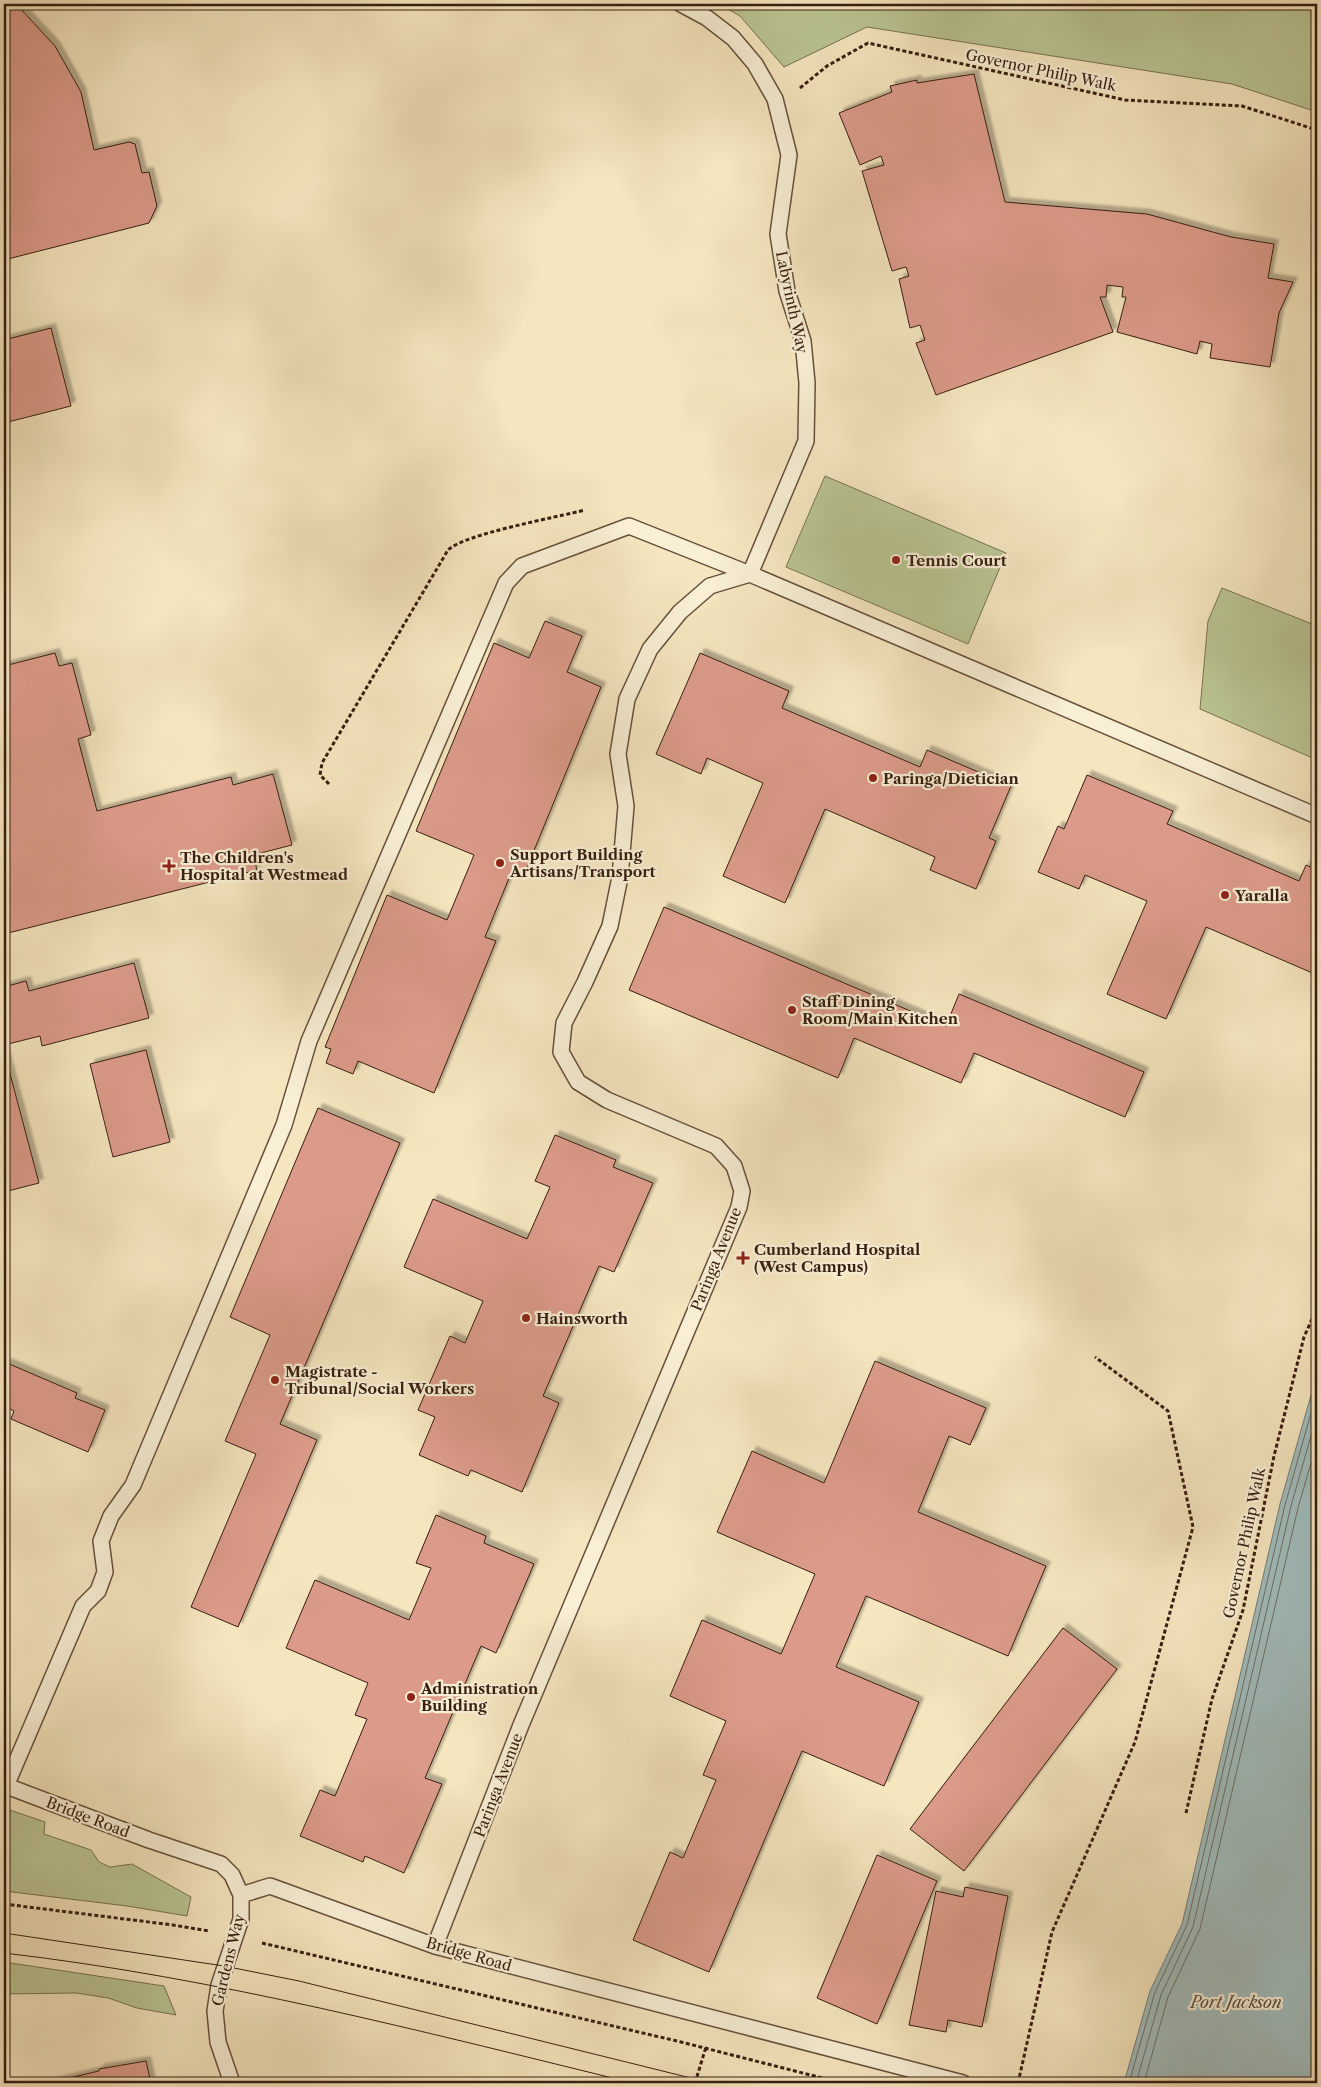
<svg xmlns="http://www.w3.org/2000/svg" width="1321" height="2087" viewBox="0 0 1321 2087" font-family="'Libre Caslon Text',serif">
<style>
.green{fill:#bac593;stroke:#787252}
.water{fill:#a1bdbd;stroke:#777d78}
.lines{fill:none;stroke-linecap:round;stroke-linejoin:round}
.shore{stroke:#6c6e67;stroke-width:1}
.building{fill:#dc9b8a;stroke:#371e11;filter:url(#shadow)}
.service-casing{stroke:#66503c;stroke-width:18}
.path{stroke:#371e11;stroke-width:3;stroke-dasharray:4 2.5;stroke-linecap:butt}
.service{stroke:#f8efd5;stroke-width:15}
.tram{stroke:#371e11;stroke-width:1}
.poi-dot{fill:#8f2418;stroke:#f8efd5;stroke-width:2}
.labels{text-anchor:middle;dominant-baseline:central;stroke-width:4.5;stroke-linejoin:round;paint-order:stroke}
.street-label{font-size:15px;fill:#371e11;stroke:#f8efd5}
.poi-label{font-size:15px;font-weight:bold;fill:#371e11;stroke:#f8efd5;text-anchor:start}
.water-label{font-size:16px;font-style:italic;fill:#574e45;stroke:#f8efd5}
</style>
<defs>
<filter id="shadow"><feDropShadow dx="4.5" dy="-4.5" stdDeviation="1" flood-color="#0004"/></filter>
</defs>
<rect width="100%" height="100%" fill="#f5e6bf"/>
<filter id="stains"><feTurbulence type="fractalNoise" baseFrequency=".004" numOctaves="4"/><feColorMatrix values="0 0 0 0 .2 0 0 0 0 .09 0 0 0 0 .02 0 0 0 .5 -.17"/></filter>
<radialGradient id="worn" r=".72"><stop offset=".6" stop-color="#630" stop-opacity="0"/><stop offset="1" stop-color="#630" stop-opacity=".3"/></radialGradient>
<!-- green -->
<path class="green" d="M719,4H1317V112L1232,84L867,27L784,67L740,16Z
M825,476L1006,553L968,644L786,567Z
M1222,588L1317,626V760L1200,709L1208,621Z
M4,1808L45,1822L44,1834L91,1850L99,1862L110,1867L132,1864L191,1897L187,1916L127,1906L4,1891Z
M4,1962L164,1986L176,2015L137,2008L108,1998L76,1993L4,1994Z"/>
<!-- water -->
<path class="water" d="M1317,1374V2083H1124L1150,1991L1182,1924L1280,1504Z"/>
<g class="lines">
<!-- shore -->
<path class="shore" d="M1129,2083L1155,1992L1187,1925L1285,1505L1317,1392
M1136,2083L1161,1995L1193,1927L1291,1506L1317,1415
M1144,2083L1168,1997L1200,1929L1298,1508L1317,1442"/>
</g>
<!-- building -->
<path class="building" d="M4,4L17,5L55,46L81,92L94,150L129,142L135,144L142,173L149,172L157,206L149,223L4,260Z
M974,74L1005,202L1147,214L1231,237L1274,244L1268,278L1293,282L1279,313L1270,367L1210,358L1212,344L1200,341L1197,354L1117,332L1126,297H1122L1123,287L1107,285L1106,297H1100L1113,332L936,395L916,343L925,340L920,325L910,328L899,279L909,276L906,267L892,271L862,171L884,165L881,156L860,165L839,113L892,92L890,86L917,80V83Z
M51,328L71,406L4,423V340Z
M545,621L582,636L567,672L601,687L524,875L512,871L485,937L496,941L434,1093L358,1061L353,1074L326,1063L331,1049L325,1047L387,895L447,920L474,855L416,831L494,643L529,658Z
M55,653L59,666L72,663L91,735L78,739L97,811L231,777L233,785L273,774L292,845L253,855L257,870L4,934V666Z
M700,653L789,691L782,708L920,767L927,750L1011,786L989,838L996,841L976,889L930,870L935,857L825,809L785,903L723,876L763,783L707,758L701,774L656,754Z
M1087,775L1173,811L1167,824L1299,881L1306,865L1317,870V992L1311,990L1317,975L1206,927L1166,1019L1107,994L1147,901L1085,875L1079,889L1038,872L1058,826L1064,829Z
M664,907L946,1026L959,994L1144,1072L1125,1117L974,1053L961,1083L854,1038L838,1078L629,990Z
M134,963L149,1018L42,1046L40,1036L4,1045V987L26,981L29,991Z
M146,1050L170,1142L113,1157L90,1064Z
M4,1051L39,1183L4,1192Z
M318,1108L400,1143L280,1424L317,1440L238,1627L191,1607L256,1454L225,1441L270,1335L230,1317Z
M555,1135L616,1160L613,1167L653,1183L614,1272L599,1266L543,1396L559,1403L522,1492L471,1470L468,1476L419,1455L435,1417L418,1410L450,1336L465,1343L483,1301L404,1267L433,1199L527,1239L550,1187L535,1181Z
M875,1361L986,1408L970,1445L949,1436L918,1512L1046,1566L1008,1656L866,1596L836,1667L919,1702L884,1786L802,1751L709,1972L633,1940L670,1852L683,1858L716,1780L703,1775L726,1721L670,1696L702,1620L781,1654L815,1574L717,1532L752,1451L824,1483Z
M7,1363L77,1393L75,1398L105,1410L88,1452L11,1419L14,1411L4,1406V1370Z
M436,1515L486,1536L484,1543L534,1564L496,1653L481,1646L425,1778L442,1784L404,1873L365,1856L363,1862L300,1836L320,1790L335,1796L367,1719L355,1715L368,1683L286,1648L315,1580L409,1620L431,1568L416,1563Z
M1063,1628L1117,1669L964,1871L910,1829Z
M877,1855L937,1881L877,2024L817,1998Z
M965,1887L1008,1896L982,2027L948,2020L946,2032L909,2025L936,1891L963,1897Z
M146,2061L151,2083H48L99,2071V2069Z"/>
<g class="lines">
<defs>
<path id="service" d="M4,1785L149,1840L221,1864L232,1875L241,1895L270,1886L435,1946L963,2083
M6,1786L83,1606L98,1591L105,1572L101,1541L111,1516L133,1485L284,1125L309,1041L506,583L522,566L629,526L750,574L1317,816
M435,1946L521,1725L739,1207L742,1191L734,1166L716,1146L607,1100L578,1082L561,1052L564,1023L585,982L610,926L620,877L626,806L618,754L627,699L650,649L680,612L710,586L750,574L806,441L807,383L803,341L787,291L778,234L789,155L775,99L755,64L733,38L707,18L681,4
M232,2083L218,2042L215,2011L219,1985L241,1919V1895"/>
</defs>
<!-- service casing -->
<use href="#service" class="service-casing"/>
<!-- path -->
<path class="path" d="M800,88L827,66L868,43L1125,100L1242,106L1317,130
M329,784L320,775L322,763L448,550C464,534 558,517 585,510
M1186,1813L1212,1699L1243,1610L1274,1456L1304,1337L1317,1308
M4,1904L173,1925L209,1931
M262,1943L681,2042L842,2083
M695,2083L706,2047
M1018,2083L1052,1932L1135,1742L1193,1527L1168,1411L1095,1357"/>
<!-- service -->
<use href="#service" class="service"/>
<!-- tram -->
<path class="tram" d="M4,1933L224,1966L299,1981L711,2083
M4,1953C219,1978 424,2032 633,2083"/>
</g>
<!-- markers -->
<g class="poi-dot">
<circle cx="896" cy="560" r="5"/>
<circle cx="873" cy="778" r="5"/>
<circle cx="500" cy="863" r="5"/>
<path d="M166.5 858.5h5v5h5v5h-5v5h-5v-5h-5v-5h5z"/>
<circle cx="1225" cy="895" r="5"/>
<circle cx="792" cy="1010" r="5"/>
<path d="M740.5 1250.5h5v5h5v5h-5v5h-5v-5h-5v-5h5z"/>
<circle cx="526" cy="1318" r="5"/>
<circle cx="275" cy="1380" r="5"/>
<circle cx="411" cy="1697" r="5"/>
</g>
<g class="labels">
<!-- street labels -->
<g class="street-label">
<text transform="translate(1041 70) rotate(12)">Governor Philip Walk</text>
<text transform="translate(792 302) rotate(78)">Labyrinth Way</text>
<text transform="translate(716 1259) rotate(-68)">Paringa Avenue</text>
<text transform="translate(1244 1543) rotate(-78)">Governor Philip Walk</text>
<text transform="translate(498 1785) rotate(-69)">Paringa Avenue</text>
<text transform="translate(88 1817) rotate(21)">Bridge Road</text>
<text transform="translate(469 1954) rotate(16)">Bridge Road</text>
<text transform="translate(228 1960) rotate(-76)">Gardens Way</text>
</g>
<!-- poi labels -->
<g class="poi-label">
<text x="906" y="560">Tennis Court</text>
<text x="883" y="778">Paringa/Dietician</text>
<text x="510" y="854">Support Building<tspan x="510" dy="17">Artisans/Transport</tspan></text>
<text x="180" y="857">The Children's<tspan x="180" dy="17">Hospital at Westmead</tspan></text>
<text x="1235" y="895">Yaralla</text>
<text x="802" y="1001">Staff Dining<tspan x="802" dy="17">Room/Main Kitchen</tspan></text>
<text x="754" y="1249">Cumberland Hospital<tspan x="754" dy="17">(West Campus)</tspan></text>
<text x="536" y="1318">Hainsworth</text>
<text x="285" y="1371">Magistrate -<tspan x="285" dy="17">Tribunal/Social Workers</tspan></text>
<text x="421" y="1688">Administration<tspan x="421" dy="17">Building</tspan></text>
</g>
<!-- water labels -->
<g class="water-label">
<text x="1236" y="2002">Port Jackson</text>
</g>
</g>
<!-- margin -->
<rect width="1321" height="2087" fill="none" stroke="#f5e6bf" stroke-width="20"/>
<rect x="5" y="5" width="1311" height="2077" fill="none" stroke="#371e11" stroke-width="2.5"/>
<rect x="10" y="10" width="1301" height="2067" fill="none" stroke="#371e11"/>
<rect width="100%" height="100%" filter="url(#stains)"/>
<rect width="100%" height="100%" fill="url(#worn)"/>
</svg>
